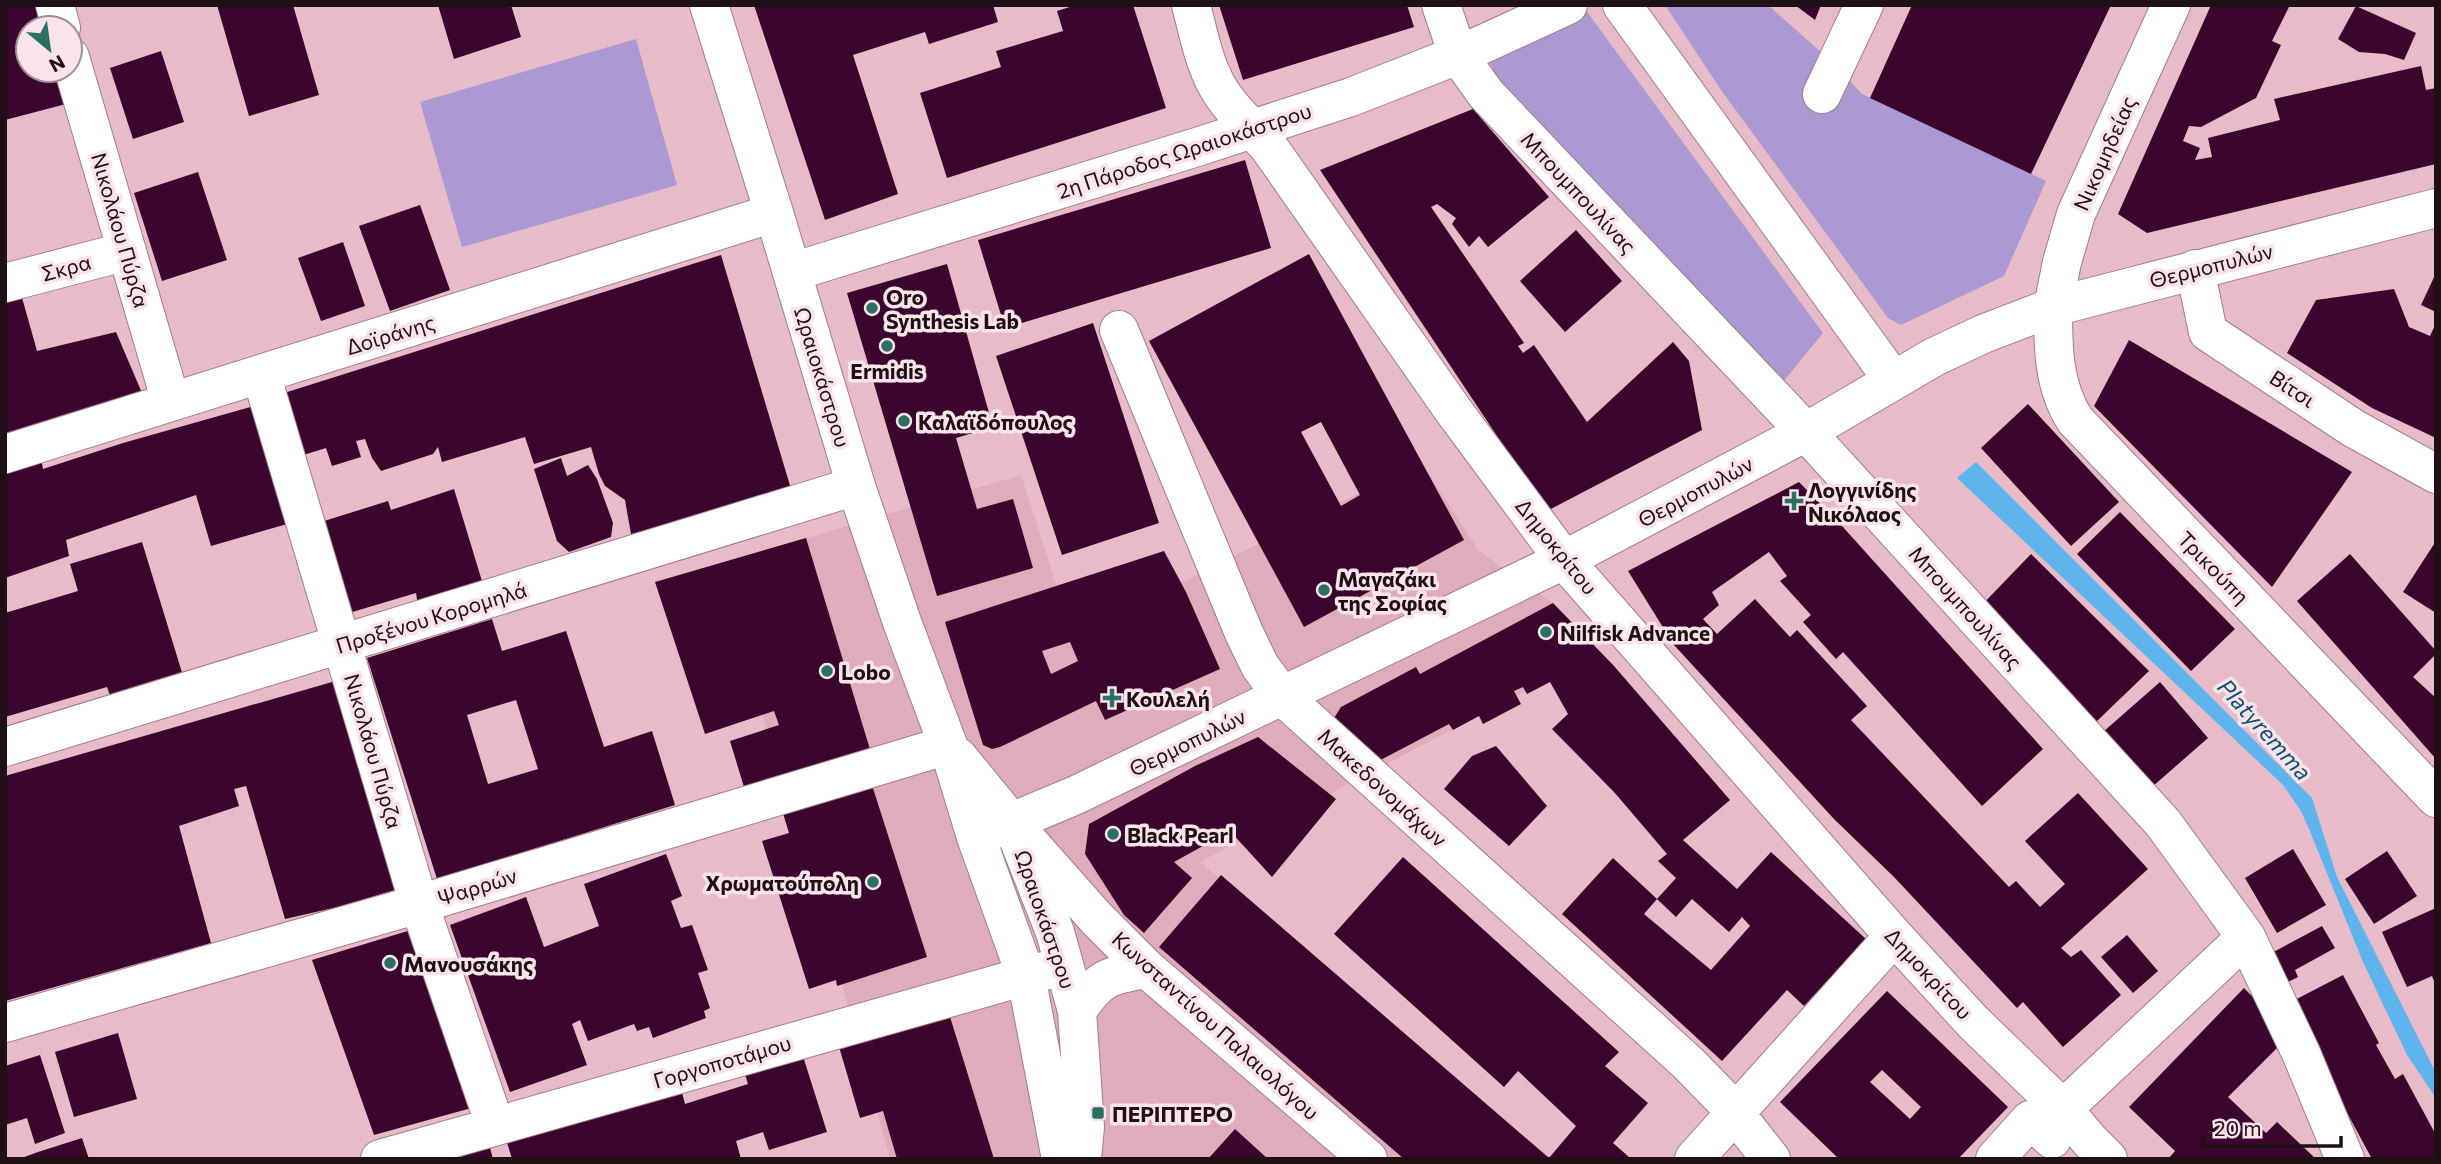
<svg xmlns="http://www.w3.org/2000/svg" width="2441" height="1164" viewBox="0 0 2441 1164" font-family="Commissioner,sans-serif">
<style>
.built{fill:#deacbb}
.green{fill:#ac98d3}
.water{fill:#5eb4ed}
.building{fill:#3a062e;fill-rule:evenodd}
.lines{fill:none;stroke-linecap:round;stroke-linejoin:round}
.street-casing{stroke:#a57c88;stroke-width:40}
.secondary-casing{stroke:#a57c88;stroke-width:40}
.street{stroke:#fff;stroke-width:38}
.secondary{stroke:#fff;stroke-width:38}
.poi-dot{fill:#2b7064;stroke:#fae3e9;stroke-width:2.5}
.labels{text-anchor:middle;dominant-baseline:central;stroke-width:7;stroke-linejoin:round;paint-order:stroke}
.street-label{font-size:21px;fill:#1f1015;stroke:#fae3e9}
.poi-label{font-size:21px;font-weight:bold;fill:#1f1015;stroke:#fae3e9;text-anchor:start}
.water-label{font-size:23px;font-style:italic;fill:#0a4f75;stroke:#fae3e9}
</style>
<rect width="100%" height="100%" fill="#e7bbc8"/>
<!-- built -->
<path class="built" d="M1421,462L1479,551L1553,603L1600,652L1200,862L1551,1159H890L849,1009L718,564L1021,475L1073,637Z"/>
<!-- green -->
<path class="green" d="M1515,5H1582L1823,333L1782,383L1499,84L1490,62L1535,40Z
M1665,5H1768L1832,62L1862,94L2046,181L2004,276L1901,325L1888,318L1721,90Z
M636,39L677,185L462,247L420,102Z"/>
<!-- water -->
<path class="water" d="M1976,462L2312,798L2337,877L2436,1073V1098L2407,1055L2363,962L2309,829L2301,811L2283,785L1957,478Z"/>
<!-- building -->
<path class="building" d="M5,5H40L46,28H28V70H57L66,104L5,120Z
M217,5H293L319,95L249,116Z
M438,5H511L521,37L454,59Z
M754,5H993L998,22L929,44L925,32L853,55L898,194L825,220Z
M1076,5H1133L1166,108L947,178L920,93L1001,67L996,51L1063,31L1057,11Z
M1219,5H1407L1414,27L1243,80Z
M1795,5H1821L1815,20Z
M1912,5H2111L2031,174L1870,98Z
M2211,5H2290L2272,41L2281,45L2256,98L2201,127L2189,126L2183,141L2200,148L2195,160L2212,157L2208,138L2280,120L2274,99L2421,66L2426,90L2436,88V164L2147,233L2118,214Z
M2356,6L2416,33L2404,60L2385,54L2359,52L2338,39Z
M161,51L184,122L133,139L110,68Z
M1473,109L1549,197L1488,247L1479,236L1469,247L1452,224L1456,218L1437,204L1431,207L1524,343L1518,346L1523,353L1534,345L1587,422L1673,342L1689,361L1702,430L1547,511L1320,170Z
M1245,160L1271,248L1005,328L978,240Z
M198,172L227,260L162,281L134,193Z
M420,205L450,290L390,311L359,226Z
M1576,230L1622,281L1565,332L1520,281Z
M343,242L365,306L321,321L298,258Z
M1309,254L1464,540L1304,627L1149,341ZM1321,422L1360,495L1341,506L1301,432Z
M721,255L791,489L631,534L625,500L605,486L599,474L591,447L534,464L525,437L442,462L438,447L433,454L381,471L372,458L365,439L356,441L361,457L332,466L326,448L300,456L281,394Z
M947,264L993,427L956,438L977,509L1013,499L1033,568L937,596L847,293Z
M2436,273V312L2421,305Z
M2394,289L2409,327L2430,336L2436,323V438L2372,408L2287,353L2316,300Z
M21,294L37,351L116,332L142,393L5,440V299Z
M1093,323L1159,523L1062,555L996,356Z
M2129,340L2352,472L2272,587L2094,406Z
M2028,404L2119,502L2071,546L1981,448Z
M254,406L287,524L211,546L196,495L66,540L69,556L5,578V469L41,459L43,469L123,443Z
M561,458L567,476L588,465L597,479L613,523L611,537L569,552L557,541L534,469Z
M1799,482L1842,526L2043,749L1982,806L1843,652L1836,659L1803,622L1811,615L1780,581L1787,576L1769,552L1712,592L1719,605L1703,619L1717,634L1755,599L1790,637L1797,630L1867,706L1851,720L2009,887L2016,881L2040,907L2065,884L2025,841L2078,793L2148,869L2061,948L2071,957L2081,950L2121,995L2063,1047L2023,1002L2017,1008L1894,877L1834,819L1674,645L1628,571Z
M454,489L485,591L419,612L416,593L349,613L321,522L388,501L391,510Z
M2120,512L2235,629L2191,671L2077,554Z
M806,538L872,756L747,797L730,741L779,725L774,711L705,734L655,582Z
M2436,541V613L2403,592Z
M142,542L184,679L112,701L107,687L5,717V613L78,591L70,564Z
M1164,551L1186,592L1220,669L1105,720L1096,701L1000,747L992,749L983,745L945,622ZM1070,642L1078,661L1051,674L1042,651Z
M2031,554L2149,671L2096,722L1979,608Z
M2350,554L2436,651V654L2413,677L2436,698V759L2297,601Z
M1553,603L1614,666L1730,800L1683,840L1737,889L1771,852L1866,939L1804,1006L1787,990L1722,1061L1562,914L1613,858L1657,899L1644,914L1711,970L1750,926L1742,917L1729,932L1692,899L1676,917L1657,899L1676,878L1658,861L1667,854L1614,792L1552,729L1568,714L1550,682L1527,694L1523,687L1514,691L1521,704L1483,724L1479,716L1453,730L1449,724L1373,764L1331,723L1341,707L1416,667L1420,674Z
M492,619L502,651L566,631L604,747L652,731L675,805L437,879L367,658ZM516,700L538,769L488,784L467,715Z
M339,680L398,889L342,906L285,919L246,786L234,789L239,806L179,826L211,943L5,1001V776Z
M2160,682L2208,738L2152,787L2103,732Z
M1258,737L1336,799L1272,877L1230,831L1174,862L1192,878L1144,933L1124,915L1085,854L1089,824L1195,766Z
M1496,746L1547,806L1509,846L1444,789L1472,756Z
M871,782L927,957L837,986L836,980L809,989L762,841L789,833L782,810Z
M2293,849L2326,905L2277,933L2245,878Z
M2387,851L2417,896L2374,924L2345,879Z
M666,854L682,896L671,901L681,928L692,925L708,970L698,973L710,1008L704,1011L706,1018L653,1038L649,1027L637,1031L634,1024L588,1041L580,1020L572,1024L587,1065L510,1092L450,925L526,897L544,947L599,926L584,884Z
M1403,857L1619,1052L1605,1066L1648,1103L1613,1143L1629,1157L1628,1159H1404L1159,947L1221,875L1549,1158L1576,1126L1518,1071L1504,1087L1334,934Z
M2436,908V986L2432,976L2407,987L2382,932Z
M2322,926L2335,948L2295,970L2298,977L2284,984L2268,955Z
M411,930L475,1107L374,1135L312,960Z
M2127,935L2158,971L2133,993L2101,957Z
M2343,975L2379,1043L2376,1045L2395,1079L2403,1074L2436,1135V1159H2372L2325,1072L2285,1005Z
M2244,988L2290,1035L2228,1097L2266,1133L2277,1122L2316,1159H2168L2175,1151L2129,1107Z
M1887,991L2008,1107L1958,1159H1839L1780,1102ZM1882,1070L1921,1107L1910,1119L1870,1082Z
M947,1007L994,1159H897L883,1111L860,1118L837,1040Z
M118,1033L137,1099L74,1117L55,1052Z
M801,1050L827,1132L769,1150L763,1132L736,1141L741,1159H512L506,1139L680,1085L685,1104L748,1084L743,1068Z
M40,1055L65,1133L35,1144L27,1118L5,1125V1066Z
M1235,1129L1268,1159H1208Z
M82,1138L89,1159H19L38,1152Z
M489,1144L493,1159H439Z"/>
<g class="lines">
<defs>
<path id="street" d="M55,5L61,28
M1191,5C1198,31 1203,60 1216,84C1229,108 1250,126 1268,146L1453,410L1564,560L1894,936L1973,1022L2063,1109L2090,1141L2108,1159
M1441,5L1458,55L1486,94L1806,432L2163,823L2246,937L2301,1053L2345,1159
M70,57L171,402
M1822,94L1864,5
M792,272L1197,147L1351,97L1468,51L1568,5
M5,283L127,251
M2053,307C2053,346 2053,386 2075,420L2436,798
M1119,330L1244,633L1260,666L1282,696L1688,1063L1726,1102L1771,1159
M261,374L419,904L495,1125
M5,454L774,213
M5,747L856,486
M5,1023L419,904L948,745
M2063,1109L2246,937
M380,1159L1058,967
M1694,1159L1894,936
M1995,1159L2030,1120L2052,1139"/>
<path id="secondary" d="M709,5L774,213L856,486L902,622L948,745L976,837L1026,976L1061,1159
M1622,5L1893,380
M2195,269L2208,332L2353,428L2436,474
M2053,307L2062,262L2076,214L2171,5
M958,757L1012,823L1055,932L1077,1011L1085,1127L1082,1159
M1012,823L1097,919L1147,969L1368,1159
M976,837L1076,795L1564,560L1806,432L1934,357L1983,334L2053,307L2436,208
M1077,1011C1099,978 1108,975 1147,969"/>
</defs>
<!-- street casing -->
<use href="#street" class="street-casing"/>
<!-- secondary casing -->
<use href="#secondary" class="secondary-casing"/>
<!-- street -->
<use href="#street" class="street"/>
<!-- secondary -->
<use href="#secondary" class="secondary"/>
</g>
<!-- markers -->
<g class="poi-dot">
<circle cx="872" cy="308" r="7"/>
<circle cx="887" cy="346" r="7"/>
<circle cx="904" cy="421" r="7"/>
<path d="M1790.5 490.5h7v7h7v7h-7v7h-7v-7h-7v-7h7z"/>
<circle cx="1324" cy="590" r="7"/>
<circle cx="1546" cy="632" r="7"/>
<circle cx="827" cy="671" r="7"/>
<path d="M1108.5 687.5h7v7h7v7h-7v7h-7v-7h-7v-7h7z"/>
<circle cx="1113" cy="834" r="7"/>
<circle cx="873" cy="882" r="7"/>
<circle cx="390" cy="963" r="7"/>
<rect x="1091" y="1106" width="14" height="14" rx="3.5"/>
</g>
<g class="labels">
<!-- street labels -->
<g class="street-label">
<text transform="translate(1184 150) rotate(-18)">2η Πάροδος Ωραιοκάστρου</text>
<text transform="translate(2104 153) rotate(-66)">Νικομηδείας</text>
<text transform="translate(1579 192) rotate(47)">Μπουμπουλίνας</text>
<text transform="translate(121 230) rotate(74)">Νικολάου Πύρζα</text>
<text transform="translate(2211 265) rotate(-14)">Θερμοπυλών</text>
<text transform="translate(66 267) rotate(-15)">Σκρα</text>
<text transform="translate(390 334) rotate(-17)">Δοϊράνης</text>
<text transform="translate(823 377) rotate(73)">Ωραιοκάστρου</text>
<text transform="translate(2293 388) rotate(33)">Βίτσι</text>
<text transform="translate(1695 491) rotate(-28)">Θερμοπυλών</text>
<text transform="translate(1557 546) rotate(51)">Δημοκρίτου</text>
<text transform="translate(2214 567) rotate(46)">Τρικούπη</text>
<text transform="translate(1966 607) rotate(48)">Μπουμπουλίνας</text>
<text transform="translate(431 617) rotate(-17)">Προξένου Κορομηλά</text>
<text transform="translate(1187 742) rotate(-26)">Θερμοπυλών</text>
<text transform="translate(374 751) rotate(74)">Νικολάου Πύρζα</text>
<text transform="translate(1383 787) rotate(42)">Μακεδονομάχων</text>
<text transform="translate(477 886) rotate(-17)">Ψαρρών</text>
<text transform="translate(1046 919) rotate(71)">Ωραιοκάστρου</text>
<text transform="translate(1929 973) rotate(47)">Δημοκρίτου</text>
<text transform="translate(1216 1025) rotate(42)">Κωνσταντίνου Παλαιολόγου</text>
<text transform="translate(722 1061) rotate(-16)">Γοργοποτάμου</text>
</g>
<!-- poi labels -->
<g class="poi-label">
<text x="886" y="296">Oro<tspan x="886" dy="24">Synthesis Lab</tspan></text>
<text x="887" y="370" text-anchor="middle">Ermidis</text>
<text x="918" y="421">Καλαϊδόπουλος</text>
<text x="1808" y="489">Λογγινίδης<tspan x="1808" dy="24">Νικόλαος</tspan></text>
<text x="1338" y="578">Μαγαζάκι<tspan x="1338" dy="24">της Σοφίας</tspan></text>
<text x="1560" y="632">Nilfisk Advance</text>
<text x="841" y="671">Lobo</text>
<text x="1126" y="698">Κουλελή</text>
<text x="1127" y="834">Black Pearl</text>
<text x="859" y="882" text-anchor="end">Χρωματούπολη</text>
<text x="404" y="963">Μανουσάκης</text>
<text x="1112" y="1113">ΠΕΡΙΠΤΕΡΟ</text>
</g>
<!-- water labels -->
<g class="water-label">
<text transform="translate(2265 729) rotate(48)">Platyremma</text>
</g>
</g>
<!-- border -->
<rect width="2441" height="1164" fill="none" stroke="#1f1015" stroke-width="14"/>
<!-- north arrow -->
<g transform="translate(49 49) rotate(151)"><circle r="33" fill="#fae3e9" stroke="#a28f94" stroke-width="2"/>
<path d="M0-5L12 26L0 18L-12 26Z" fill="#2b7064"/>
<text y="-10" font-size="19" font-weight="bold" text-anchor="middle" fill="#1f1015">N</text>
</g>
<!-- scale -->
<path d="M2203 1136v10h138v-10" fill="none" stroke="#1f1015" stroke-width="3.5"/>
<text x="2214" y="1136" font-size="21" fill="#1f1015" stroke="#fae3e9" stroke-width="5" paint-order="stroke">20 m</text>
</svg>
